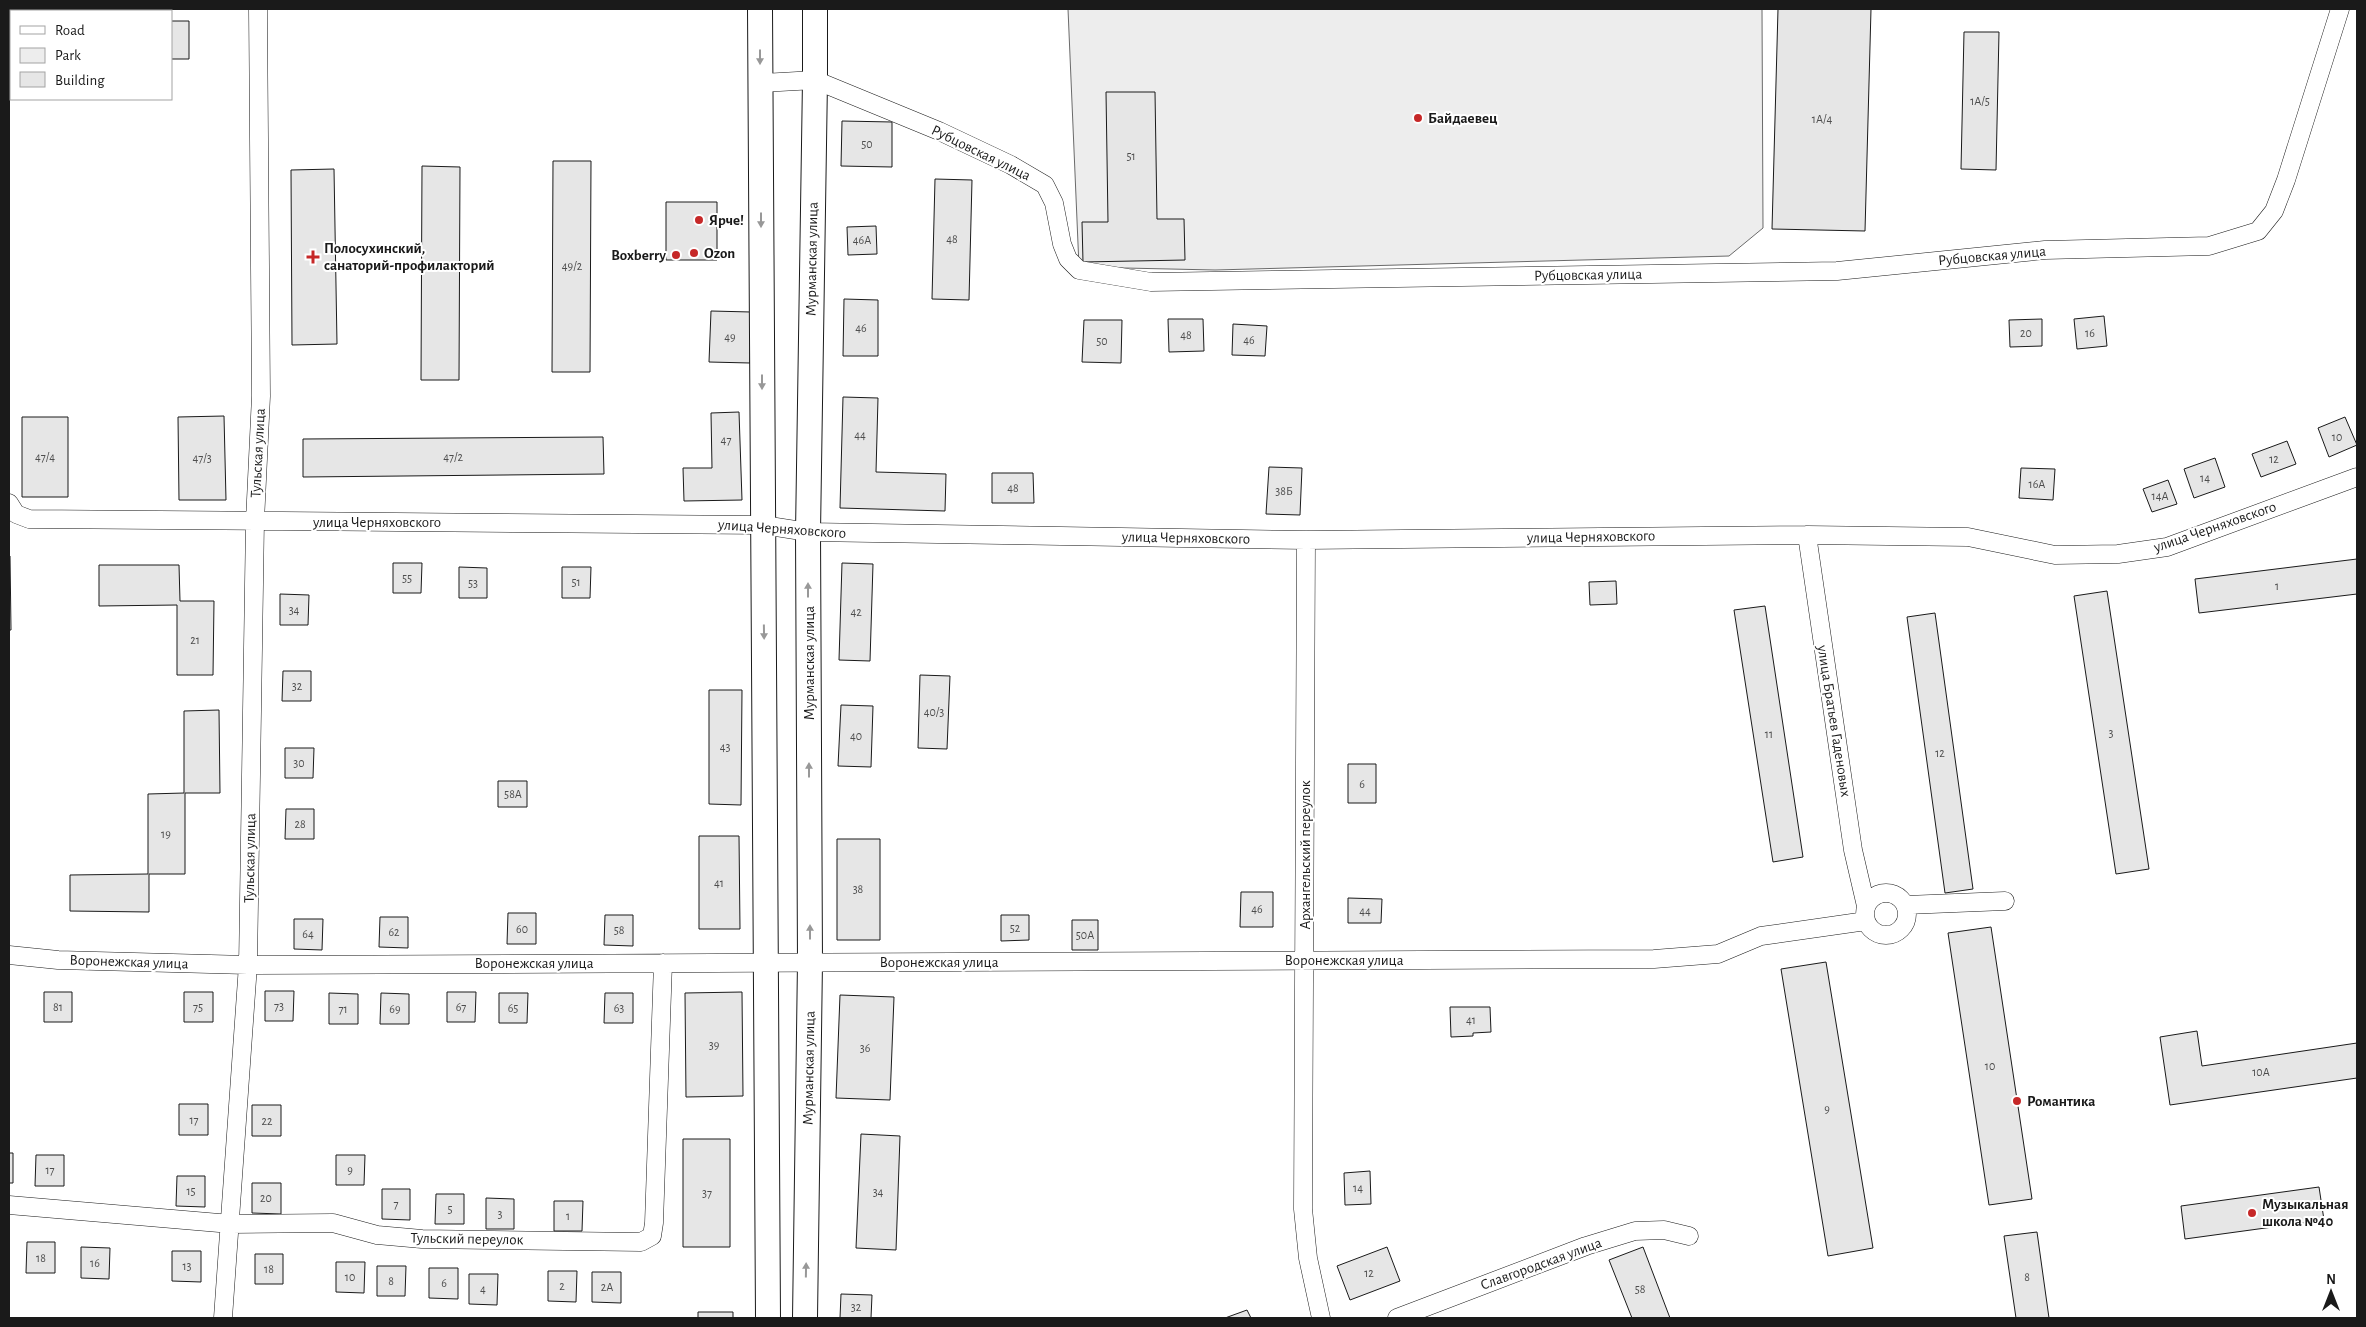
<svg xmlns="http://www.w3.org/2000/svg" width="2366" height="1327" viewBox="0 0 2366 1327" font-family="'Alegreya Sans',sans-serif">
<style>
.green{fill:#ededed;stroke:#6a6a6a}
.building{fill:#e6e6e6;stroke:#1a1a1a}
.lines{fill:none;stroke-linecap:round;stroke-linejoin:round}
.street-casing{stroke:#1a1a1a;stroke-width:19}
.secondary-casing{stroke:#1a1a1a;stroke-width:26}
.street{stroke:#fff;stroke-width:18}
.secondary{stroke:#fff;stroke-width:24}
.oneway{fill:#989898}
.poi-dot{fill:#c62828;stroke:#fff;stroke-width:2}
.labels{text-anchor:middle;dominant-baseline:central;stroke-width:4;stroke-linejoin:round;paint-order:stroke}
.number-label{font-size:12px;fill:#4d4d4d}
.poi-label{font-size:15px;font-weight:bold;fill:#1a1a1a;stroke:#fff;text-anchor:start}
.street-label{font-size:15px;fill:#1a1a1a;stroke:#fff}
</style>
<rect width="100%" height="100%" fill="#fff"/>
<!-- green -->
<path class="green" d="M1068,9H1762L1763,228L1729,256L1215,270L1079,267Z"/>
<!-- building -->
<path class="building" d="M1778,9H1871L1865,231L1772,229Z
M171,21H189V59H171Z
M1964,32H1999L1996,170L1961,169Z
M1106,92H1155L1157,219H1184L1185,260L1083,262L1082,222H1108Z
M842,121L892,122V167L841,166Z
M553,161H591L590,372H552Z
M422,166L460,167L459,380H421Z
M334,169L337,344L292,345L291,170Z
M935,179L972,180L969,300L932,299Z
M666,202H717V260H666Z
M876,226L877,254L848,255L847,227Z
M844,299L878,300V356H843Z
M711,311L751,312L750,363L709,362Z
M2104,316L2107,346L2077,349L2074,319Z
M1168,319H1203L1204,351L1169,352Z
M2042,319V346L2010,347L2009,320Z
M1084,320H1122L1121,363L1082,362Z
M1233,324L1267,326L1265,356L1232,355Z
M843,397L878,398L876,472L946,474L945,511L840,508Z
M739,412L742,500L684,501L683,468H712L711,413Z
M224,416L226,500H179L178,417Z
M22,417H68V497H22Z
M2345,417L2357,445L2329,457L2318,428Z
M603,437L604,474L303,477V439Z
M2287,441L2296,464L2261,477L2252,454Z
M2215,458L2225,487L2194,498L2184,469Z
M1269,467L1302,468L1300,515L1266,514Z
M2021,468L2055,469L2053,500L2019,498Z
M992,473H1033L1034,503H992Z
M2168,480L2177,504L2152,512L2143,489Z
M9,556H10L11,630H9Z
M2357,559V594L2199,613L2195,579Z
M393,563H422L421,593H393Z
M842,563L873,564L870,661L839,660Z
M99,565H179L180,601H214L213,675H177V605L99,606Z
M459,567L487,568V598H459Z
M562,567H591L590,598H562Z
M1616,581L1617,604L1590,605L1589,582Z
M2107,591L2149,869L2116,874L2074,596Z
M280,594L309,595L308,625H280Z
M1765,606L1803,857L1773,862L1734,610Z
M1935,613L1973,889L1945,893L1907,617Z
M283,671H311V701H282Z
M920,675L950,676L947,749L918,748Z
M709,690H742L741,805L709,804Z
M841,705L873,706L871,767L838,766Z
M219,710L220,793H185V874H149V912L70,911V875L148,874V794L184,793V711Z
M285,748H314L313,778H285Z
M1348,764H1376V803H1348Z
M498,781H527V807H498Z
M286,809H314V839H285Z
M699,836H739L740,929H699Z
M837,839H880V940H837Z
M1241,892H1273V927H1240Z
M1348,898L1382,899L1381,923H1348Z
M508,913H536V944H507Z
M605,915H633V946L604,945Z
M1001,915H1029V940L1001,941Z
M380,917H408V948L379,947Z
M294,919H323L322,950L294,949Z
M1072,920H1098V950H1072Z
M1991,927L2032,1199L1989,1205L1948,933Z
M1826,962L1873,1248L1828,1256L1781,969Z
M265,991H294L293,1021H265Z
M44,992H72V1022H44Z
M184,992H213V1022H184Z
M447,992H476L475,1022H447Z
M742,992L743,1096L686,1097L685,993Z
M329,993L358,994V1024H329Z
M381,993L409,994V1024H380Z
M499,993H528L527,1023H499Z
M605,993H633V1023H604Z
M840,995L894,997L890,1100L836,1098Z
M1450,1007H1490L1491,1032L1473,1033V1036L1451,1037Z
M2197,1031L2202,1066L2357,1043V1078L2170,1105L2160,1037Z
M179,1104H208V1135H179Z
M252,1105H281V1136H252Z
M861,1134L900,1136L896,1250L856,1248Z
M683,1139H730V1247H683Z
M9,1153H13V1183H9Z
M36,1155H64V1186H35Z
M336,1155H365L364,1185H336Z
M1370,1171L1371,1204L1345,1205L1344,1173Z
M177,1176H205V1207L176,1206Z
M252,1183H281V1214L252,1213Z
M2319,1187L2324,1220L2185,1239L2181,1206Z
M382,1189H410V1220L382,1219Z
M436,1194H464V1224H435Z
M486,1198L514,1199V1229H486Z
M554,1201H583L582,1231H554Z
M2037,1232L2049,1318H2016L2004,1236Z
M27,1242H55V1273H26Z
M81,1247L110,1248L109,1279L81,1278Z
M1387,1247L1400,1281L1350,1300L1337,1266Z
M1643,1247L1670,1318H1632L1609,1260Z
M172,1251H201V1282L172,1281Z
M255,1254H283V1284H255Z
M336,1262H365L364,1293L336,1292Z
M377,1266H406L405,1296H377Z
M429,1268H458V1299L429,1298Z
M548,1271H577L576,1302L548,1301Z
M592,1272H621V1303L592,1302Z
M469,1274H498L497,1305L469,1304Z
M841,1294L872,1295L871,1318H840Z
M1247,1310L1251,1318H1225Z
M698,1312H733V1318H698Z"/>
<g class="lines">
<defs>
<path id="street" d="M760,83L815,80L939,131L1011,165L1045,185L1054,203L1062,244L1068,259L1079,270L1151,282L1837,271L2045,250L2209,246L2258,231L2274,211L2286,180L2340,9
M9,503L16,514L29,519L763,525L808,532L1306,540L1807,535L1968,537L2055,555L2118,554L2167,547L2357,477
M1807,535L1853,850L1866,906
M1306,540L1303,1209L1308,1258L1321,1318
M1865 914a21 21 0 1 1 42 0a21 21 0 1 1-42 0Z
M1906,905L2005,901
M9,955L58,960L248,965L1654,959L1718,954L1761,936L1866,921
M9,1205L231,1224L333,1223L377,1235L422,1239L641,1242L652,1236L654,1223L663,963
M223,1318L248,965L255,521L261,396L258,9
M1397,1318L1586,1246L1635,1231L1664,1230L1689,1236"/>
<path id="secondary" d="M760,9L768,1318
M805,1318L810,962L808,532L815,80V9"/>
</defs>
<!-- street casing -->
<use href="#street" class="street-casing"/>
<!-- secondary casing -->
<use href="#secondary" class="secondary-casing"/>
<!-- street -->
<use href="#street" class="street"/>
<!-- secondary -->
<use href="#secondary" class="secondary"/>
</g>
<!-- one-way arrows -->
<defs><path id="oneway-solid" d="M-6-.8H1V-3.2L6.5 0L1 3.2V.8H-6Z" transform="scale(1.25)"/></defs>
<g class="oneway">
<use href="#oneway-solid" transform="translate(760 57) rotate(90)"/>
<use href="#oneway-solid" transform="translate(761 220) rotate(90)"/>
<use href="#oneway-solid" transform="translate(762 382) rotate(90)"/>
<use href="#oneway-solid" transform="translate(808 590) rotate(-90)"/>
<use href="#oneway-solid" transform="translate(764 632) rotate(89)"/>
<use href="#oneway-solid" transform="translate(809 770) rotate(-90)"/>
<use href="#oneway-solid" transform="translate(810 932) rotate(-90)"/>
<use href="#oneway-solid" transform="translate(806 1270) rotate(-89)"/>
</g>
<!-- markers -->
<g class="poi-dot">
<circle cx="1418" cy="118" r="5"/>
<circle cx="699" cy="220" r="5"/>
<circle cx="694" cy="253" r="5"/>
<circle cx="676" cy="255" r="5"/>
<path d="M310.5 249.5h5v5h5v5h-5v5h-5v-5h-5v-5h5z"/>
<circle cx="2017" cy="1101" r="5"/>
<circle cx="2252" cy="1213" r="5"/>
</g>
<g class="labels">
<!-- number labels -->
<g class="number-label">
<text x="1980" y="101">1А/5</text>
<text x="1822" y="119">1А/4</text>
<text x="867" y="144">50</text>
<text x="1131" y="156">51</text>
<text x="952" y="239">48</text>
<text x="862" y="240">46А</text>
<text x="572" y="266">49/2</text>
<text x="861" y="328">46</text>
<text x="2026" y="333">20</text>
<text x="2090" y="333">16</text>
<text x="1186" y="335">48</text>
<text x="730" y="337">49</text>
<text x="1249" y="340">46</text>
<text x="1102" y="341">50</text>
<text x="860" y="435">44</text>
<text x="2337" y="437">10</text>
<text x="726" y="440">47</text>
<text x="45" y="457">47/4</text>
<text x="453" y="457">47/2</text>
<text x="202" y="458">47/3</text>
<text x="2274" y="459">12</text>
<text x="2205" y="478">14</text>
<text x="2037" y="484">16А</text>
<text x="1013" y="488">48</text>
<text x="1284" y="491">38Б</text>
<text x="2160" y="496">14А</text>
<text x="407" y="578">55</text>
<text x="576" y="582">51</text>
<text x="473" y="583">53</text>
<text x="2277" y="586">1</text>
<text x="294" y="610">34</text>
<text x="856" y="612">42</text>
<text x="195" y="640">21</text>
<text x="297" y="686">32</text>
<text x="934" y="712">40/3</text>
<text x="2111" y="733">3</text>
<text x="1769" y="734">11</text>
<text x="856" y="736">40</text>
<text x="725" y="747">43</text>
<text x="1940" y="753">12</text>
<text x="299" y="763">30</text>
<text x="1362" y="784">6</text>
<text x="513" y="794">58А</text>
<text x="300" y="824">28</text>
<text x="166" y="834">19</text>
<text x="719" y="883">41</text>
<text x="858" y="889">38</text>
<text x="1257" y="909">46</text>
<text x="1365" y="911">44</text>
<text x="1015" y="928">52</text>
<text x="522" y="929">60</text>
<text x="619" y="930">58</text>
<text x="394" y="932">62</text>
<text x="308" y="934">64</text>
<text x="1085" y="935">50А</text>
<text x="279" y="1006">73</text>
<text x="58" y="1007">81</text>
<text x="198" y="1007">75</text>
<text x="461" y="1007">67</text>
<text x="513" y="1008">65</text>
<text x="619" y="1008">63</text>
<text x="343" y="1009">71</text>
<text x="395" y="1009">69</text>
<text x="1471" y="1020">41</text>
<text x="714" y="1045">39</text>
<text x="865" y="1048">36</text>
<text x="1990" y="1066">10</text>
<text x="2261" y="1072">10А</text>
<text x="1827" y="1109">9</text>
<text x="194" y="1120">17</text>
<text x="267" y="1121">22</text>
<text x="50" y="1170">17</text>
<text x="350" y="1170">9</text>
<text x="1358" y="1188">14</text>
<text x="191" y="1191">15</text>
<text x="878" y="1192">34</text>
<text x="707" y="1193">37</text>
<text x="266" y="1198">20</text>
<text x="396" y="1204">7</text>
<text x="450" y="1209">5</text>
<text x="500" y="1214">3</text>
<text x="568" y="1216">1</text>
<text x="41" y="1258">18</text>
<text x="95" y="1263">16</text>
<text x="187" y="1266">13</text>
<text x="269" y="1269">18</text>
<text x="1369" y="1273">12</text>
<text x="350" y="1277">10</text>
<text x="2027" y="1277">8</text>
<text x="391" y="1281">8</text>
<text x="444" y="1283">6</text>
<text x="562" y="1286">2</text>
<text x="607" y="1287">2А</text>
<text x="483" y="1289">4</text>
<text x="1640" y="1289">58</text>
<text x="856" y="1307">32</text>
</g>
<!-- poi labels -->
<g class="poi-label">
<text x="1428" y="118">Байдаевец</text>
<text x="709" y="220">Ярче!</text>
<text x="324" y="248">Полосухинский,<tspan x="324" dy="17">санаторий-профилакторий</tspan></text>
<text x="704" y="253">Ozon</text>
<text x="666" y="255" text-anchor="end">Boxberry</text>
<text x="2027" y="1101">Романтика</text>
<text x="2262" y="1204">Музыкальная<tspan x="2262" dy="17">школа №40</tspan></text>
</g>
<!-- street labels -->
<g class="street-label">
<text transform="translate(981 153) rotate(26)">Рубцовская улица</text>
<text transform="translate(1992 256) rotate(-5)">Рубцовская улица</text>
<text transform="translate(812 259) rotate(-89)">Мурманская улица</text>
<text transform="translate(1588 275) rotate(-1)">Рубцовская улица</text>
<text transform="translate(258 453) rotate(-87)">Тульская улица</text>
<text x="377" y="522">улица Черняховского</text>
<text transform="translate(2215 527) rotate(-19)">улица Черняховского</text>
<text transform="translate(782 529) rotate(4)">улица Черняховского</text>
<text transform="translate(1591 537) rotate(-1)">улица Черняховского</text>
<text transform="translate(1186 538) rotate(1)">улица Черняховского</text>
<text transform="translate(809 663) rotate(-90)">Мурманская улица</text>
<text transform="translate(1834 721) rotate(81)">улица Братьев Гаденовых</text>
<text transform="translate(1305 855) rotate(-90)">Архангельский переулок</text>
<text transform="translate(250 858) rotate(-89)">Тульская улица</text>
<text x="1344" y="960">Воронежская улица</text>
<text transform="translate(129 962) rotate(2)">Воронежская улица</text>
<text x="939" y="962">Воронежская улица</text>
<text x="534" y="963">Воронежская улица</text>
<text transform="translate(809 1068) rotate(-89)">Мурманская улица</text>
<text transform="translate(467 1239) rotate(1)">Тульский переулок</text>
<text transform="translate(1541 1264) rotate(-20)">Славгородская улица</text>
</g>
</g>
<!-- border -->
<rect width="2366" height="1327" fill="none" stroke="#1a1a1a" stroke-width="20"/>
<!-- legend -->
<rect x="10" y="10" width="162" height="90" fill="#ffffff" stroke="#a3a3a3"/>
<rect x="20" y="26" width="25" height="8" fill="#ffffff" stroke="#a3a3a3"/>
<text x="55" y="35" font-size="15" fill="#1a1a1a">Road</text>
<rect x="20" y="48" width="25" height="15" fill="#ededed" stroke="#a3a3a3"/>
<text x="55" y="60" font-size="15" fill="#1a1a1a">Park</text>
<rect x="20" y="72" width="25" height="15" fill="#e6e6e6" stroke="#a3a3a3"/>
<text x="55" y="85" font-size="15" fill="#1a1a1a">Building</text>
<!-- north arrow -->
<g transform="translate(2331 1292)" stroke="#ffffff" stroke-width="4" paint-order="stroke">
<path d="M0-4L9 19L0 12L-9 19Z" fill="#1a1a1a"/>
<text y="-8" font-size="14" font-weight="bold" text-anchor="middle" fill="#1a1a1a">N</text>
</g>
</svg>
